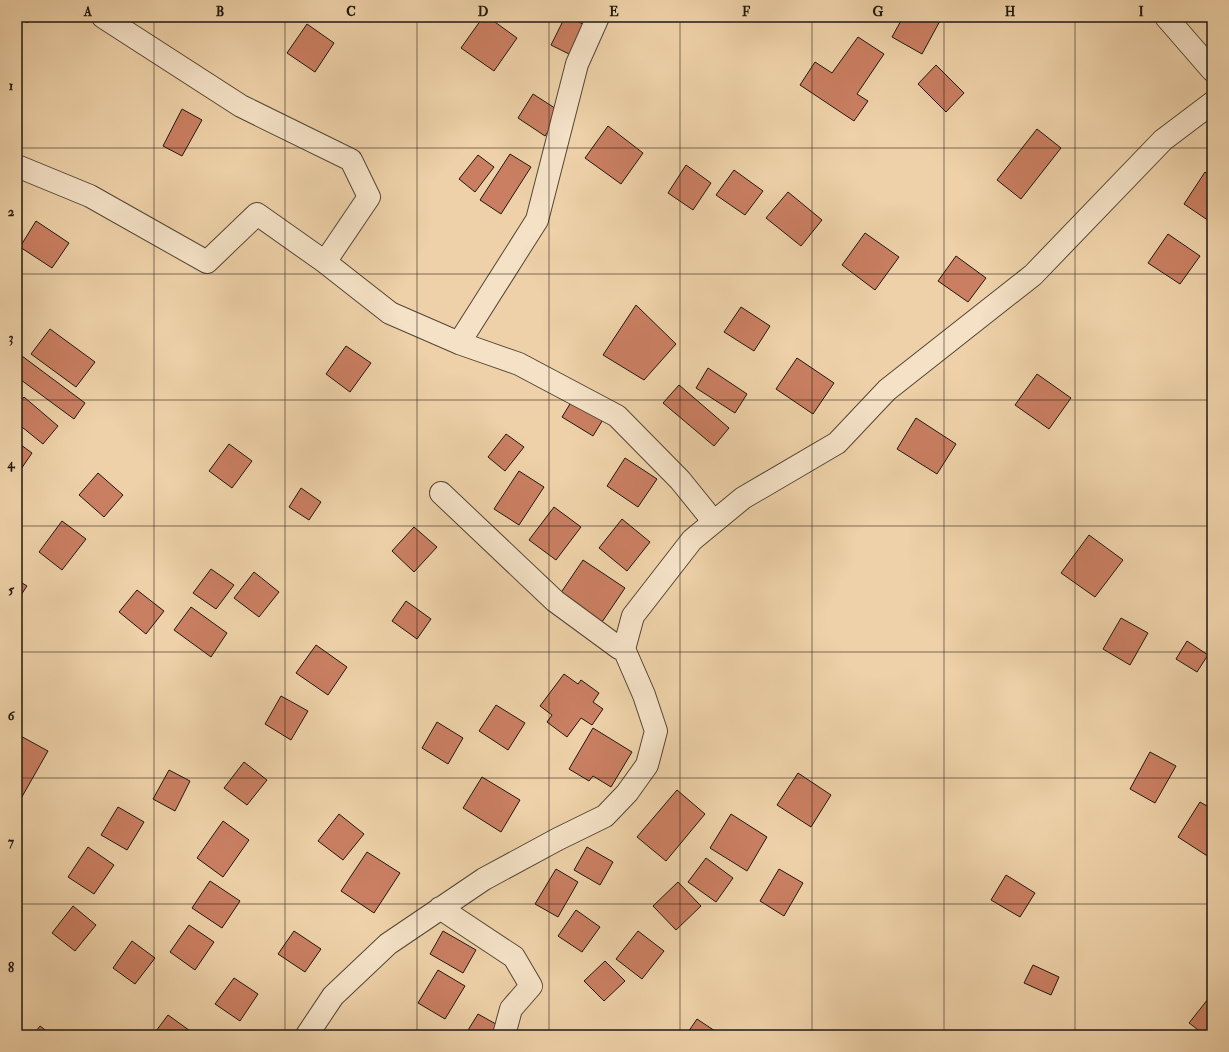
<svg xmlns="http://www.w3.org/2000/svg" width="1229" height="1052" viewBox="0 0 1229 1052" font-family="'IM FELL Double Pica',serif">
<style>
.building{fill:#ca7f62;stroke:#20180f}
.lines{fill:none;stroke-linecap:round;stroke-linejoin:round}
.minor-casing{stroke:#544635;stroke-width:24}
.minor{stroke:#f4e1c6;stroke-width:22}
.grid{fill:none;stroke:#20180f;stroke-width:1;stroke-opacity:0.55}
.neatline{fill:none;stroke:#20180f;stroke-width:1.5}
.grid-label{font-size:13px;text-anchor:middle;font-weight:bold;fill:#20180f}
</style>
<rect width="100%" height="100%" fill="#eed1a8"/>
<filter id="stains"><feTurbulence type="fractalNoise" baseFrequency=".005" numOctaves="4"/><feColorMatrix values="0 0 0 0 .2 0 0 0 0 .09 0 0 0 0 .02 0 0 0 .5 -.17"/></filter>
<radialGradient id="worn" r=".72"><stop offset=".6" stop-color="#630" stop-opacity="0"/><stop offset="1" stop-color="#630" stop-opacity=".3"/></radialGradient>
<!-- building -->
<path class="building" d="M20,17H32L27,23Z
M483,17H488L517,38L494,71L461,48Z
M565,17H570L588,27L573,56L551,45Z
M903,17H937L941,19L922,54L892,37Z
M307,24L334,43L315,72L287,53Z
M858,37L884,54L857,94L868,101L854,121L800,85L815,62L832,73Z
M936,65L964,93L946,112L918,84Z
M533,94L561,112L545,136L518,118Z
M182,109L202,120L182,156L163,146Z
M608,126L643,153L621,184L585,158Z
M1037,129L1061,148L1021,199L997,180Z
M510,154L531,167L501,214L480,200Z
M478,155L494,167L475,192L459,179Z
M686,165L711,183L693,210L668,193Z
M734,170L763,191L745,215L716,195Z
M1205,172L1212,177V223L1184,204Z
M788,192L822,220L801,246L766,218Z
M36,221L69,243L52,268L20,247Z
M865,233L899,257L875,290L842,265Z
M1168,234L1200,256L1180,284L1148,263Z
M956,256L986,278L968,302L938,281Z
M636,305L676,344L644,380L603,355Z
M741,307L770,326L754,351L724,332Z
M50,329L95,362L76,387L31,354Z
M346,346L371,363L350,392L326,374Z
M22,356L85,403L74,419L17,377V363Z
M797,358L834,383L813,414L776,389Z
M708,368L747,394L735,413L696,388Z
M1037,374L1071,398L1049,429L1015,405Z
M679,385L729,428L714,446L663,403Z
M24,397L58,426L43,444L17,423V406Z
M573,399L604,418L593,436L562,417Z
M916,418L956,444L937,474L897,449Z
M506,434L524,447L505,471L488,457Z
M17,442L32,453L17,475Z
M229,444L252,461L232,488L209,471Z
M625,458L657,479L638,507L607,486Z
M519,471L544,487L519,525L494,509Z
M98,473L123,495L104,517L79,495Z
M301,488L321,502L309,520L289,507Z
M554,507L581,527L556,560L529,540Z
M622,519L650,542L627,571L599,548Z
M62,521L86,539L62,570L39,552Z
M414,527L437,547L414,572L392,551Z
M1089,535L1123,560L1095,597L1061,573Z
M583,560L625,588L602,622L560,594Z
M211,569L234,585L216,609L193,593Z
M254,572L279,592L259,617L234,598Z
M17,580L27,586L17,601Z
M137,590L164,611L146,634L119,612Z
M406,601L431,619L417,639L392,621Z
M191,607L227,633L211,657L174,630Z
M1121,618L1148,633L1130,665L1103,649Z
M1187,641L1208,655L1197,672L1176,659Z
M316,645L347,667L328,695L296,673Z
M564,674L578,684L581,680L599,693L593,702L603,709L592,725L581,718L567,737L547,722L552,715L540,706Z
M281,696L308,711L291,740L265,724Z
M496,705L525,723L508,750L479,731Z
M437,722L463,738L448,764L422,748Z
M593,728L632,752L611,787L593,776L589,781L569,769Z
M17,734L48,751L19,802L17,801Z
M1150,752L1176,766L1155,803L1130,789Z
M244,762L267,780L247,805L224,788Z
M169,770L190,781L175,811L153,799Z
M798,773L831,795L811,827L777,805Z
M482,777L520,800L501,832L463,808Z
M677,790L705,814L666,861L637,837Z
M1200,802L1212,809V859L1178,837Z
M118,807L144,822L127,850L101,835Z
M339,814L364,834L343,860L318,841Z
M731,814L767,837L747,871L710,848Z
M223,821L249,840L223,877L197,858Z
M88,847L114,865L94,894L68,877Z
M587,847L613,862L600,885L574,870Z
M367,852L400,873L374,913L341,891Z
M706,858L733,878L716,902L688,882Z
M556,869L578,882L558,917L535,904Z
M779,869L803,883L784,916L760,901Z
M1006,875L1035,893L1020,917L991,900Z
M210,881L240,901L222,928L192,908Z
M678,882L701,906L676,930L653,906Z
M73,906L96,925L75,951L52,933Z
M576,910L600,927L582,952L558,936Z
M189,925L214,942L195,970L170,952Z
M294,931L321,949L305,972L278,954Z
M443,931L476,950L463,973L430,954Z
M638,931L664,951L642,979L616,959Z
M132,941L155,958L135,984L113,968Z
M605,961L625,981L604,1001L584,981Z
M1033,965L1059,977L1051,995L1024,983Z
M438,970L465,986L445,1019L418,1003Z
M234,978L258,994L240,1021L215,1004Z
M1212,994V1035H1205L1189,1023Z
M478,1014L503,1028L499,1035H465Z
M168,1015L193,1033L192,1035H153Z
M697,1019L721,1035H686Z
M40,1026L52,1035H33Z"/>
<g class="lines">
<defs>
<path id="minor" d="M1166,17L1212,70
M17,166L90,196L207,262L257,214L325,262L369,197L351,160L241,106L103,17
M325,262L390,313L459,343L519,364L617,416L680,480L714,522
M459,343L537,220L577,64L598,17
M441,493L555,601L619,648L624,649
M440,908L514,957L531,986L511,1009L504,1035
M307,1035L333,996L388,944L484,879L558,839L605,816L627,793L647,765L656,731L644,695L624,649L633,616L692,540L743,498L837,443L887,390L1033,275L1163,140L1212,103"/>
</defs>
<!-- minor casing -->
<use href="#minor" class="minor-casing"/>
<!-- minor -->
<use href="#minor" class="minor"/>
</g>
<!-- grid -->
<path class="grid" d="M154,17V1035M285,17V1035M417,17V1035M549,17V1035M680,17V1035M812,17V1035M944,17V1035M1075,17V1035M17,148H1212M17,274H1212M17,400H1212M17,526H1212M17,652H1212M17,778H1212M17,904H1212"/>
<!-- margin -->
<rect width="1229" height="1052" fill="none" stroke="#eed1a8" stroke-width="44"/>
<rect x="22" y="22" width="1185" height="1008" class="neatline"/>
<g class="grid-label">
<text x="88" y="16">A</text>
<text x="220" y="16">B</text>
<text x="351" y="16">C</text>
<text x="483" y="16">D</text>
<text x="614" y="16">E</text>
<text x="746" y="16">F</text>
<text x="878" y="16">G</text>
<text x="1010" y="16">H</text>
<text x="1141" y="16">I</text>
<text x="11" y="90">1</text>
<text x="11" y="216">2</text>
<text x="11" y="342">3</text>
<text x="11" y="468">4</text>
<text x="11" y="594">5</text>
<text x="11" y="720">6</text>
<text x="11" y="846">7</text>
<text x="11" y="972">8</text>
</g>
<rect width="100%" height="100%" filter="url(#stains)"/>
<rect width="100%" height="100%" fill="url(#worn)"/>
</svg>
